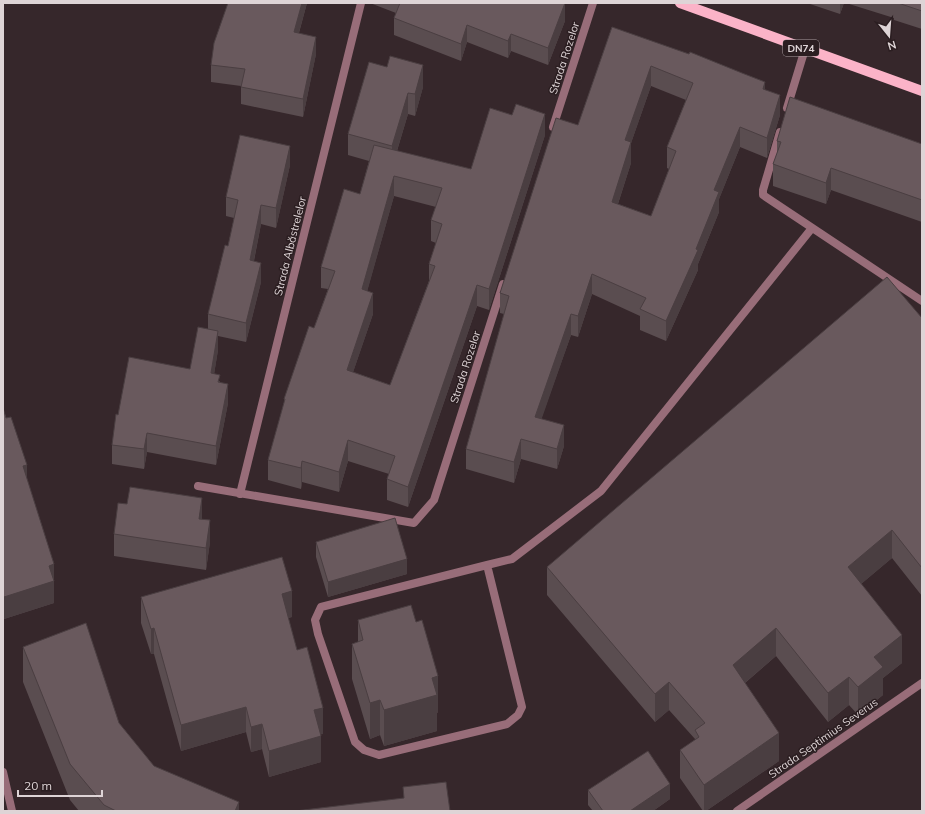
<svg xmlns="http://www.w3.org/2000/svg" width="925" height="814" viewBox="0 0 925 814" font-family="Mulish,sans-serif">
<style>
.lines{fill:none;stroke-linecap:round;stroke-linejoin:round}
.minor{stroke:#986d79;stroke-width:8}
.primary{stroke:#fbb3c8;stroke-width:10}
.wall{fill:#5a4d50;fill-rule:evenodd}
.shaded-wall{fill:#4a3e41}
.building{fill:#69595d;stroke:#4a3e41;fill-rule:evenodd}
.labels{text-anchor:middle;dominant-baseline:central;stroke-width:3;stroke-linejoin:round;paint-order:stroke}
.shield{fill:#2b1e21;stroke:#a89da0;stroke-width:1}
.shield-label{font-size:10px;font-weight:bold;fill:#ded4d6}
.street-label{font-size:11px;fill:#ded4d6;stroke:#2b1e21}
</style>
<rect width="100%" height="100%" fill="#36272b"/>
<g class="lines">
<!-- minor -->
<path class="minor" d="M787,108L805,49
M553,127L593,3
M780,132L763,190V195L922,301
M198,486L414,523L434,500L503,284
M240,494L361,3
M487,565L522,707L518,715L507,724L379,755L364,750L355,742L318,634L315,620L321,607L487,565L512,559L601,491L812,228
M3,772L12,811
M737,811L922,683"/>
<!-- primary -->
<path class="primary" d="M680,3L922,91"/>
</g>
<!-- wall -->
<path class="wall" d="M228,3H307L299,33L316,54L303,117L241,104V86L211,82V65Z
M370,3H565V21L548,65L511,51L508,58L467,42L461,61L394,35V18L396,13Z
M807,3H844L840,14Z
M846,3H922V29L894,20V18Z
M612,27L765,90L780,115L767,158L740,147L719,199V212L698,264V270L666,341L640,330V316L592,294L578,337L571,335L541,419L564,446L557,469L521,459L514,483L466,469V449L504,314L500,313V293L578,125ZM651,86L686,100L667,147V168L669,169L651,216L618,204L631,163V143Z
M369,62L423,87L415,116L408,114L397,151L471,169L545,135L489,310L477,306L408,507L387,500V479L389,474L348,461L339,492L302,482L301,489L268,480V460L284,403V399L314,328L328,289L321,288V267L360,194L369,161L348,155V134ZM394,196L436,207L431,220V241L436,243L429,264V281L390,385L353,372L373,314L367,291Z
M777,141L922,144V222L831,190L826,204L773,186V164L777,154Z
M290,165L276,228L261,224L254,261L261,282L246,342L218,336V350L214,374L220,382L228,403L216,465L147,452L144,469L112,464V445L118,415L190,369L208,329V314L228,246L234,218L226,216V197Z
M922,318V596L892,558L861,584L902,663L883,678V695L858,715L849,705L828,722L776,656L745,683L779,761L706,811H703L680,778V750L695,740V739L669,710L655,722L547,595V567Z
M3,408L27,481L54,586V603L4,619L3,615Z
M202,519L210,542L206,570L114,556V534Z
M316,542L407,574L328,597L316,557Z
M141,597L292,617L288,618L297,650L323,734H320L321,762L269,777L262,749L251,752L246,732L181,751L154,654H151L141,623Z
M358,620L438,712L437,713V731L384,746L380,735L370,739L352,679V644L358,642Z
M23,647L119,723L154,766L239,811H79L70,800L23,682Z
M588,790L670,799L653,811H593L588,805Z"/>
<!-- shaded-wall -->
<path class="shaded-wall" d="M302,3H307L294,50V32Z
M565,3V21L548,65V48Z
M840,3H844L840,14Z
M467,25V42L461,61V44Z
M511,34V51L508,58V41Z
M316,37V54L303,117V99Z
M423,65V87L415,116V94Z
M651,66V86L631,143V163L612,222V202L625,140Z
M765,82V102L763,89Z
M408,93V114L392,167V146Z
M780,95V115L767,158V138Z
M545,114V135L489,310V289Z
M740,127V147L719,199V212L698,264V270L666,341V321L714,190Z
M290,146V165L276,228V208Z
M831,168V190L826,204V183Z
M394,176V196L362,310V289Z
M261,205V224L250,280V260Z
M261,263V282L246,342V323Z
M592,274V294L578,337V316Z
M477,285V306L408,507V487Z
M373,293V314L347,390V370Z
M571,314V335L535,438V417Z
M218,331V350L211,393V373Z
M228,384V403L216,465V446Z
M564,425V446L557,469V449Z
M147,433V452L144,469V449Z
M521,439V459L514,483V462Z
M348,440V461L339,492V472Z
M302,461V482L301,489V468Z
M27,465V486L23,466Z
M202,498V520L199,519Z
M210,520V542L206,570V548Z
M892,530V558L848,595V567Z
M407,559V574L328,597V582Z
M54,564V603L4,619V597L49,566Z
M292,591V617L282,619V594Z
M154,628V654H151V629Z
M776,628V656L733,693V665Z
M902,635V663L883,678V695L858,715V687L874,657Z
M438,676V712L437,713V731L384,746V710L432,678Z
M849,677V705L828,722V693Z
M669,682V710L655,722V694Z
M380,700V735L370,739V703Z
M246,707V732L181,751V725Z
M323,708V734L314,736V710Z
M262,724V749L251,752V727Z
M779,733V761L706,811H704V785Z
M321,736V762L269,777V751Z
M670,784V799L653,811H630Z
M239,802V811H235Z"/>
<!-- building -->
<path class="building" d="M228,3H302L294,32L316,37L303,99L241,87L245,69L211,65L214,43Z
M400,3H565L548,48L511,34L508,41L467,25L461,44L394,18Z
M898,3H922V11Z
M612,27L689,54L690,52L742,73L765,82L763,89L780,95L767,138L740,127L714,190L719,192L696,249L698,250L666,321L640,309L646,298L592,274L578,316L571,314L535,417L564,425L557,449L521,439L514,462L466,449L509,296L500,293L556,118L578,125ZM651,66L693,83L667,147L676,151L651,216L612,202L631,142L625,140Z
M390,56L423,65L415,94L408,93L392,146L348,134L369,62L387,67Z
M790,97L922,144V200L831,168L826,183L773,164L781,142L777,141Z
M516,104L545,114L489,289L477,285L408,487L387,479L395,456L348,440L339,472L302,461L301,468L268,460L285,399H284L309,326L314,328L335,271L321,267L344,189L360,194L374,145L471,169L490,108L512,115ZM394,176L442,188L431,220L442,224L429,264L435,266L390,385L347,370L373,293L362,289Z
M240,135L290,146L276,208L261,205L250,260L261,263L246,323L208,314L225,245L228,246L238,200L226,197Z
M887,277L922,318V568L892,530L848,567L902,635L874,657L883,667L858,687L849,677L828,693L776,628L733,665L779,733L704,785L680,750L699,737L695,730L705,723L669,682L655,694L547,567Z
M198,327L218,331L211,373L220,375L218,382L228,384L216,446L147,433L144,449L112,445L116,414L118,415L129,357L190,369Z
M3,408L6,418L11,417L27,465L23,466L54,564L49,566L54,581L4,597L3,594Z
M130,487L202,498L199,519L210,520L206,548L114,534L118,503L127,504Z
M395,518L407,559L328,582L316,542Z
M282,557L292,591L282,594L297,650L307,647L323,708L314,710L321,736L269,751L262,724L251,727L246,707L181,725L154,628L151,629L141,597Z
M411,605L416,622L422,620L438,676L432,678L437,695L384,710L380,700L370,703L352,644L363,640L358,620Z
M86,623L119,723L154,766L239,802L235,811H116L104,805L70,764L23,647Z
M648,751L670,784L630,811H603L588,790Z
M446,782L450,811H295L404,798L403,787Z"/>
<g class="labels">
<!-- shield labels -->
<rect class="shield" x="783" y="40" width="36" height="16" rx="3"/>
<g class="shield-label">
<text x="801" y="48">DN74</text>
</g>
<!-- street labels -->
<g class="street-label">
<text transform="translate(564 58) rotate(-72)">Strada Rozelor</text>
<text transform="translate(290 246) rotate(-76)">Strada Albăstrelelor</text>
<text transform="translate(465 367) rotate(-72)">Strada Rozelor</text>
<text transform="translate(823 738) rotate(-35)">Strada Septimius Severus</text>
</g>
</g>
<!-- border -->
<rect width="925" height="814" fill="none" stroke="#ded4d6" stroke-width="8"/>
<!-- north arrow -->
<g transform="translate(889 36) rotate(163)" stroke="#2b1e21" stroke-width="3" paint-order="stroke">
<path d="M0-3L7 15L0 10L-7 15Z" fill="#ded4d6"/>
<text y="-6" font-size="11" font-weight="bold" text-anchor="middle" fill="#ded4d6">N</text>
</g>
<!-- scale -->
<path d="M18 790v6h84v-6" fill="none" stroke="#ded4d6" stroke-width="2"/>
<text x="24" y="790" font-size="12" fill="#ded4d6" stroke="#2b1e21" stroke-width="3" paint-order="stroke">20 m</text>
</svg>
